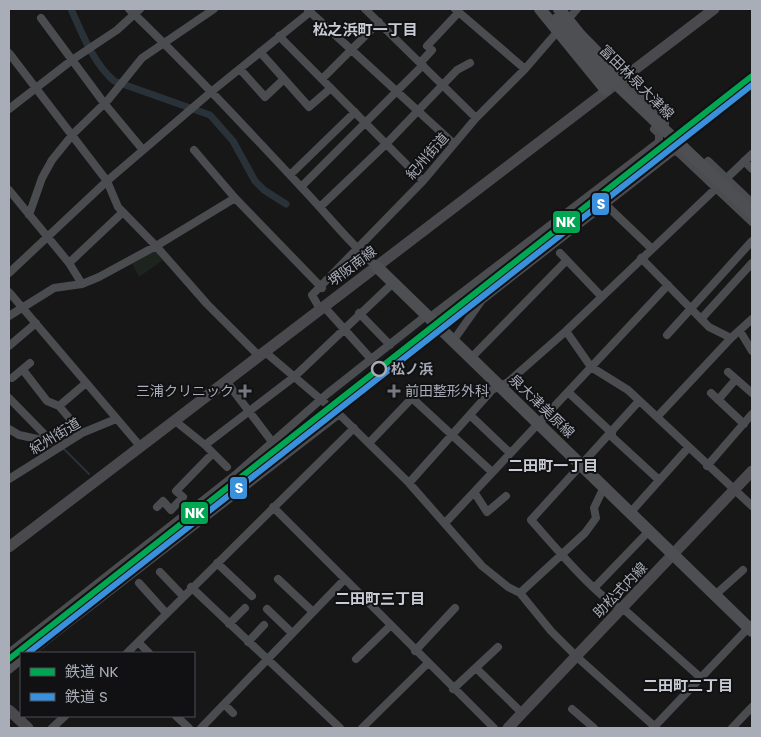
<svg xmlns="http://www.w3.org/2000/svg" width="761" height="737" viewBox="0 0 761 737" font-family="Poppins,'Noto Sans JP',sans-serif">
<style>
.green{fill:#1d241e}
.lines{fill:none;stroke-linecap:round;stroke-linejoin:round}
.stream{stroke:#2a3239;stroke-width:2}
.canal{stroke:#2a3239;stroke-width:7}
.street{stroke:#4b4c50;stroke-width:8}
.secondary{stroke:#4a4a4e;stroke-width:11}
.primary{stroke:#4d4f52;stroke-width:12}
.primary-bridge{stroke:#4d4f52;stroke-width:12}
.rail-1-casing{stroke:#111113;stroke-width:10}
.rail-2-casing{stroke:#111113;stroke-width:10}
.rail-1{stroke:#00a651;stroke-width:6}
.rail-2{stroke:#3a90db;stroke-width:6}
.stop-dot{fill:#111113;stroke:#a8adb8;stroke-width:2.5}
.poi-dot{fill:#757880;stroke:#111113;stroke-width:2}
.labels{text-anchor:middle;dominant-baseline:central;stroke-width:4;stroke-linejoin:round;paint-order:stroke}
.street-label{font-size:14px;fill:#a8adb8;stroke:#111113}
.stop-label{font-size:14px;font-weight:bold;fill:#a8adb8;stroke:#111113;text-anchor:start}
.poi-label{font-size:14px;fill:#a8adb8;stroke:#111113;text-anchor:end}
.neighbourhood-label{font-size:15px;font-weight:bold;fill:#c9ccd4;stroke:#111113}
.line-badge{stroke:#111113;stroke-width:2}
.badge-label{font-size:14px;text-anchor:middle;font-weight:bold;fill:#fff}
</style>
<rect width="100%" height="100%" fill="#171717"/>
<!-- green -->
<path class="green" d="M155,250L163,260L139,277L132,263Z"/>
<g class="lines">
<!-- stream -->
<path class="stream" d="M63,448L89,474"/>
<!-- canal -->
<path class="canal" d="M71,9C82,33 93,63 114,81L210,115L233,141L255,181L264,190L286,204"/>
<!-- street -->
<path class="street" d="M129,9C189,67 246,128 303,189C328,215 349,243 376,266
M365,9L476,118
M455,9L525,69
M308,10L454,144
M41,18L104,103L143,150
M279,36L423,181
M260,52L309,107L331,88
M9,53L107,181L118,207L156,246L207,304L259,356
M421,62L432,50L427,46L459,12
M240,69L265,97L284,79
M622,78L665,119V124L661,128
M322,79L379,22
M9,109L72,60L117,30L140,9
M194,150L235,198L322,288
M744,161L752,169
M701,168L708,161L752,203
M290,175L355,112
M301,187L423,65
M9,190L69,263L82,284
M605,204L651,248
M320,207L387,143L457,70L470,63
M29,215L42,178L52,160L73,134L108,100L142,58L214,9
M560,253L601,296
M641,258L709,327L731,338
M69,263L123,212
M9,273L107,181L211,92L310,12
M9,292L140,446
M359,313L390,345
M9,316L54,288L82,284L99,277L156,246L235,198
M429,318L659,142V134L654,129
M701,319L752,263
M566,331L591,367L628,390L752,506
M740,331L752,351
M667,335L752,241
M453,341L482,300L672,152L676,151L680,154L752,222
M9,346L36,323
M264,351L325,403
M471,358L566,261
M371,359L327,310L320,309L312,295L423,181L476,118L525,69L577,9
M23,370L47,401L59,406L82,433
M728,372L752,393
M12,378L30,363
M226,381L273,443
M568,392L612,433
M711,393L744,424
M9,398L51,441
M718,400L736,379
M639,401L531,520C551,542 601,603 627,612L701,678
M59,406L86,383
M336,411L409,483L482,566L508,587L520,593L551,631L577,657L654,726
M470,415L509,452
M657,417L731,338L752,319
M174,420L205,445L227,467
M9,429L19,435L51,442
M610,435L659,480
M369,443L412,398L492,472
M205,445L294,377L393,283
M707,466L752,414
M9,479L82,433L116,419
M409,483L492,390L508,382L566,331L752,154
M474,492L487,512L506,496
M157,507L163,501L171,510L183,497L176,491L213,453
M273,507L494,728
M631,512L688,448
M446,522L668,285
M217,563L252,596
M160,572L183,596
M278,579L312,611
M139,583L166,613
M191,587L340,728
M595,587L649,531
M520,593L585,533L596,518L594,508L604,487
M715,595L743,570
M267,609L292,633
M229,624L245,608
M138,642L149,653
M248,642L264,625
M415,651L455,608
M9,653L234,476L327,394L427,315
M30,653L339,414
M127,653L354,428
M356,659L390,626
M476,668L522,713
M9,670L21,660
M453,689L498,647
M224,704L233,713
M572,709L594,728
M176,716L189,728
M52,728L65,716
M201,728L344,580
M362,728L428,663
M653,728L751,625
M732,728L752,707"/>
<!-- secondary -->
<path class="secondary" d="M9,547L714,9
M9,710L28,728
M508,728L752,471"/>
<!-- primary -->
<path class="primary" d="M540,9L606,90
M559,9L580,35L622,78
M727,189L752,213
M376,266L752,631"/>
<!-- primary-bridge -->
<path class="primary-bridge" d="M557,19L613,81L727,189"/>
<defs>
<path id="rail-1" d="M9,659L752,76"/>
<path id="rail-2" d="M28,653L752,85"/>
</defs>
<!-- rail-1 casing -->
<use href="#rail-1" class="rail-1-casing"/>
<!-- rail-2 casing -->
<use href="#rail-2" class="rail-2-casing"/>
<!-- rail-1 -->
<use href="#rail-1" class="rail-1"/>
<!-- rail-2 -->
<use href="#rail-2" class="rail-2"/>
</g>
<!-- markers -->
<circle class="stop-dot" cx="379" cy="369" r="7"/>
<g class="poi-dot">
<path d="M242.5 383.5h5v5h5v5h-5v5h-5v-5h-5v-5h5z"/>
<path d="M391.5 383.5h5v5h5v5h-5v5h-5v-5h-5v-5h5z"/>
</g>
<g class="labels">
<!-- street labels -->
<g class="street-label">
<text transform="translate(637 82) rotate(45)">富田林泉大津線</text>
<text transform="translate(427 156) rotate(-49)">紀州街道</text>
<text transform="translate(352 266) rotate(-37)">堺阪南線</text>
<text transform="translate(542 406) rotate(44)">泉大津美原線</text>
<text transform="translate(55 436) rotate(-31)">紀州街道</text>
<text transform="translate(620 590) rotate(-46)">助松式内線</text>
</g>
<!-- stop labels -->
<g class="stop-label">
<text x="391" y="369">松ノ浜</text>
</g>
<!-- poi labels -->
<g class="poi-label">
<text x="234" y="391">三浦クリニック</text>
<text x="405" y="391" text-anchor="start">前田整形外科</text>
</g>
<!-- neighbourhood labels -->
<g class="neighbourhood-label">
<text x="365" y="29">松之浜町一丁目</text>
<text x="553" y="465">二田町一丁目</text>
<text x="380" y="598">二田町三丁目</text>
<text x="688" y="685">二田町二丁目</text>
</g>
</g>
<g class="line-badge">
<rect x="591" y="192" width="19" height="24" rx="5" fill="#3a90db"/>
<rect x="552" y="210" width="29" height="24" rx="5" fill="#00a651"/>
<rect x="229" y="476" width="19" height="24" rx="5" fill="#3a90db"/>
<rect x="180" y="501" width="29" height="24" rx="5" fill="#00a651"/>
</g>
<g class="badge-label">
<text x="601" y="209">S</text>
<text x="566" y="227">NK</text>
<text x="239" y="493">S</text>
<text x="195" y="518">NK</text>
</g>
<!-- border -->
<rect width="761" height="737" fill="none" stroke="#a8adb8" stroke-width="20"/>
<!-- legend -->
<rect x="20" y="652" width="175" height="65" fill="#111113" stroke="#4d4f55"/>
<rect x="30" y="668" width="25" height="8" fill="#00a651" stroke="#4d4f55"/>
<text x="65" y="677" font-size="15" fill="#a8adb8">鉄道 NK</text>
<rect x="30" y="693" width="25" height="8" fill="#3a90db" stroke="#4d4f55"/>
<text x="65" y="702" font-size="15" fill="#a8adb8">鉄道 S</text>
</svg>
